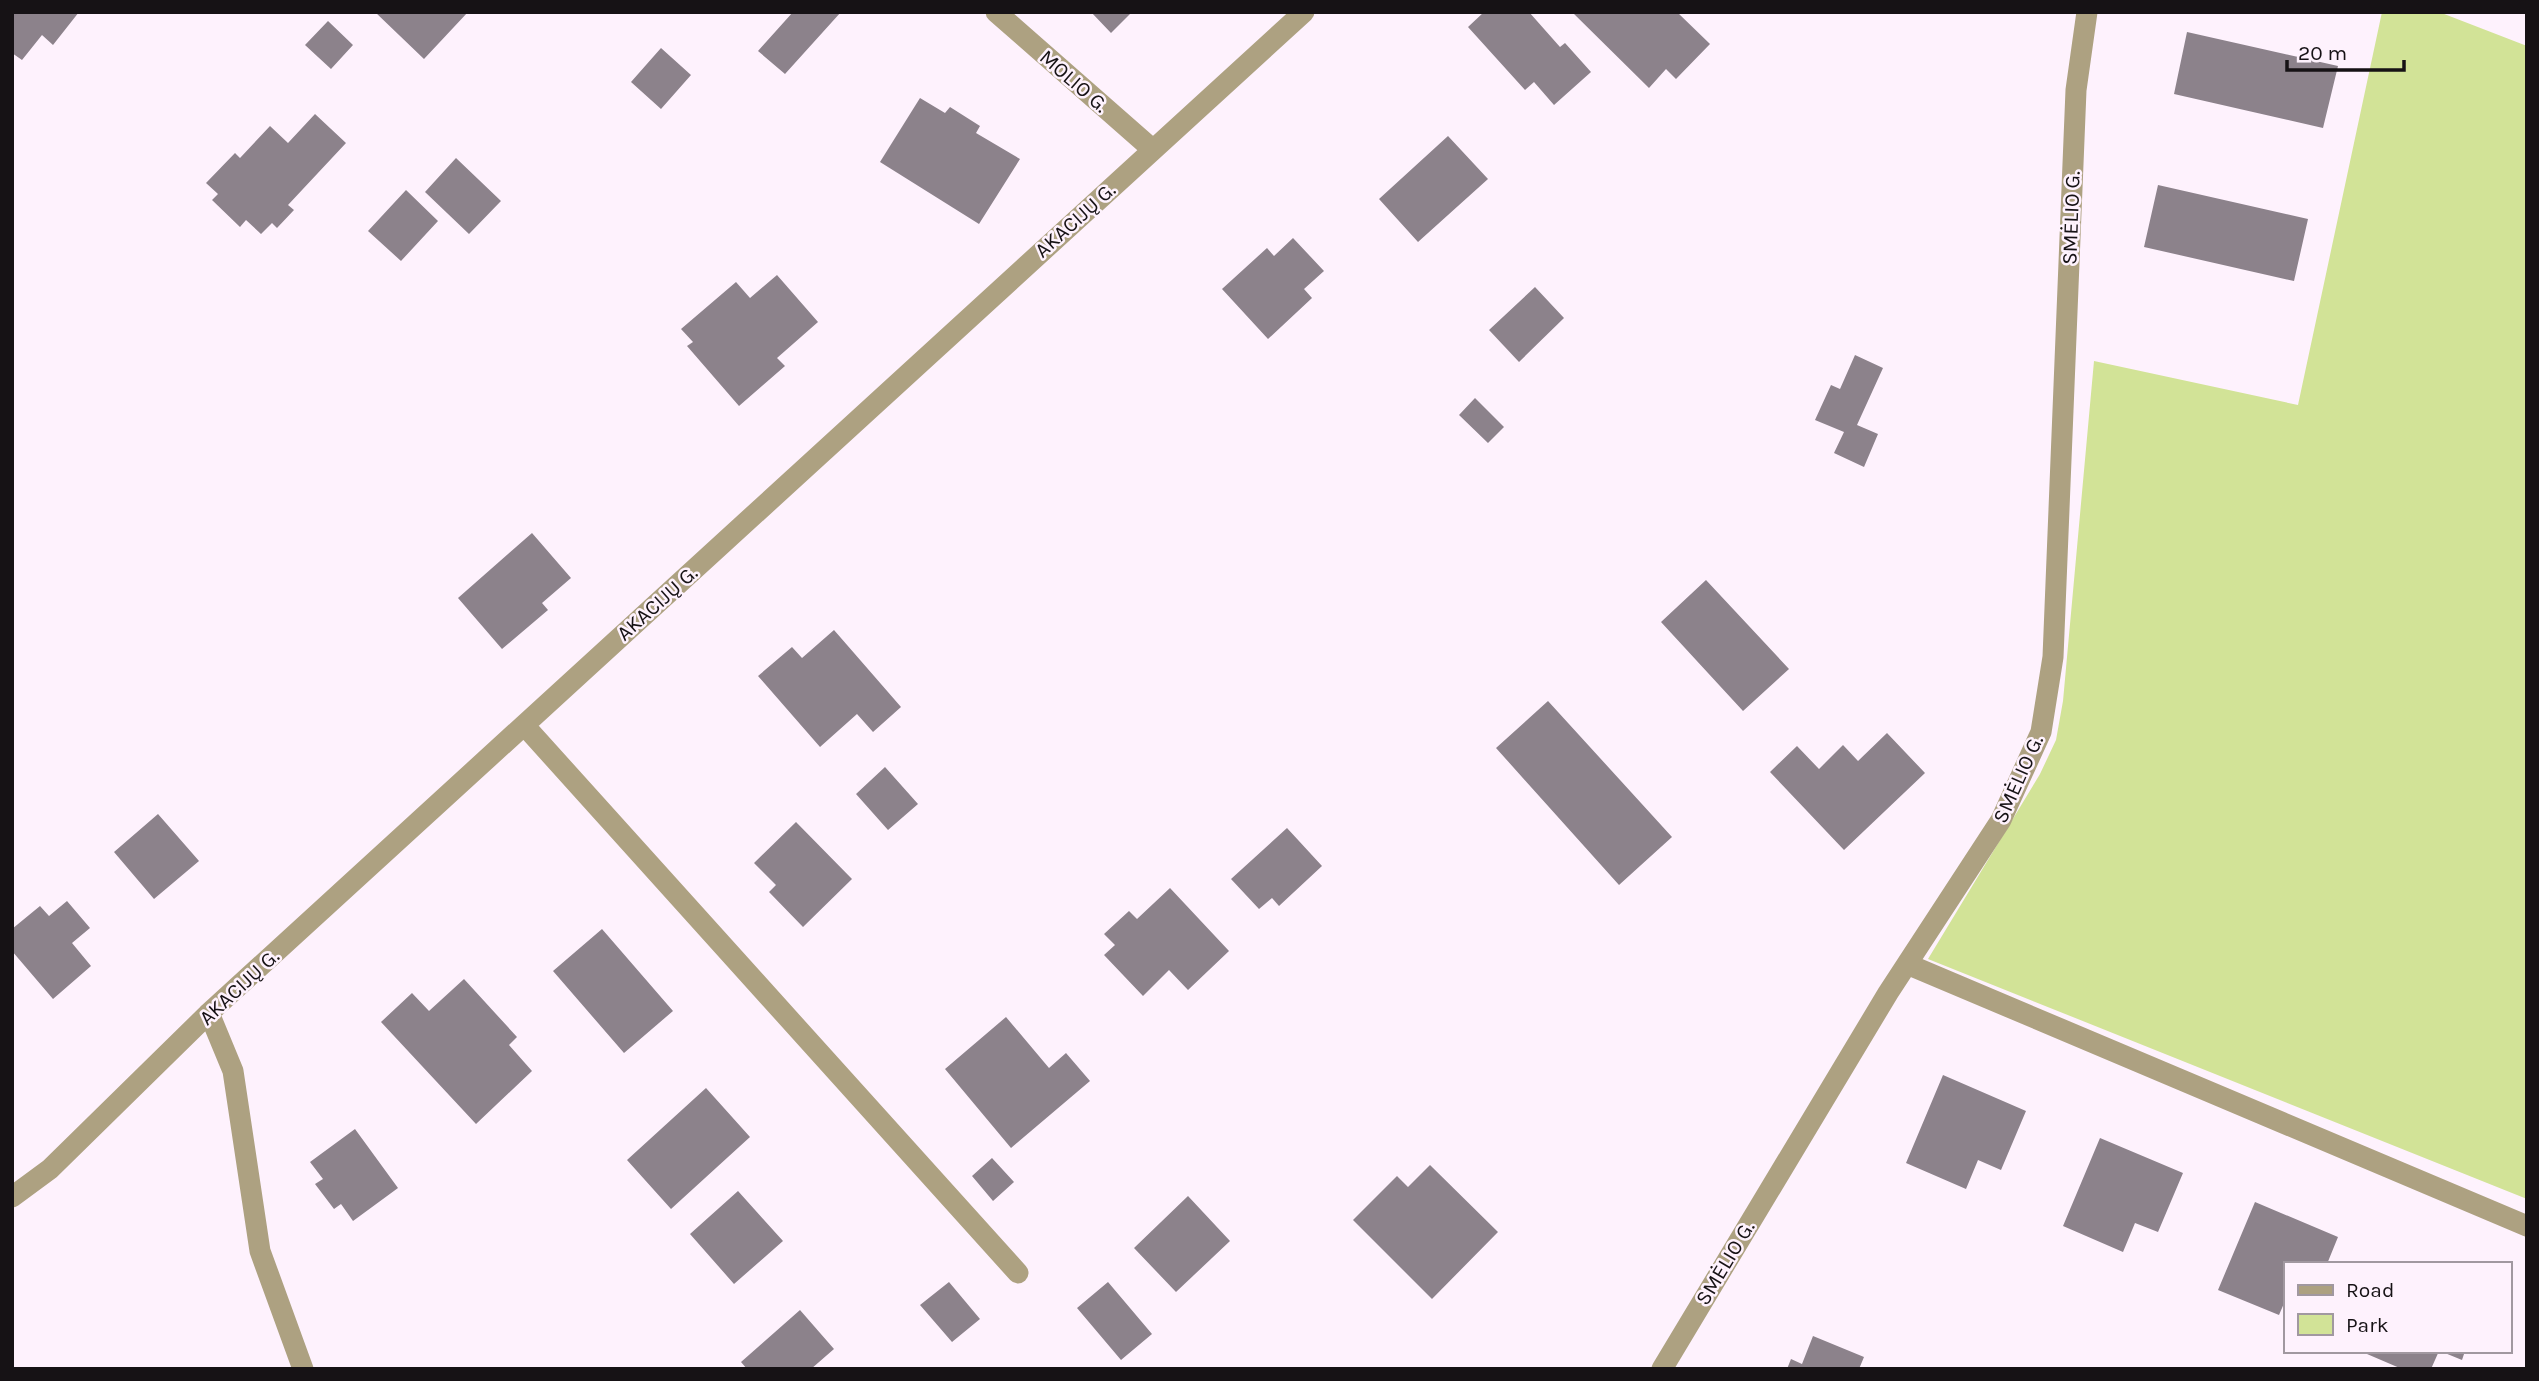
<svg xmlns="http://www.w3.org/2000/svg" width="2539" height="1381" viewBox="0 0 2539 1381" font-family="Karla,sans-serif">
<style>
.green{fill:#d2e397}
.building{fill:#8c828b}
.lines{fill:none;stroke-linecap:round;stroke-linejoin:round}
.street{stroke:#ada181;stroke-width:21}
.labels{text-anchor:middle;dominant-baseline:central;stroke-width:5;stroke-linejoin:round;paint-order:stroke}
.street-label{font-size:21px;fill:#161215;stroke:#fef2fd}
</style>
<rect width="100%" height="100%" fill="#fef2fd"/>
<!-- green -->
<path class="green" d="M2382,12H2439L2527,46V1199L1928,959L2040,774L2056,740L2063,701L2094,361L2298,405Z"/>
<!-- building -->
<path class="building" d="M12,12H79L53,45L42,35L22,60L12,53Z
M375,12H468L424,59Z
M793,12H841L785,74L758,51Z
M1091,12H1132L1111,33Z
M1484,12H1529L1560,47L1565,43L1591,72L1554,105L1534,82L1525,90L1468,27Z
M1572,12H1677L1710,44L1676,79L1666,69L1649,88Z
M328,21L353,45L331,69L305,45Z
M2187,32L2338,66L2323,128L2174,94Z
M661,48L691,75L661,109L631,82Z
M920,98L945,113L950,107L980,126L976,133L1020,159L979,224L880,162Z
M315,114L346,143L288,205L294,210L277,228L272,223L261,234L246,220L240,227L212,200L218,194L206,183L235,153L240,158L270,126L288,143Z
M1448,136L1488,179L1418,242L1379,199Z
M456,158L501,201L469,234L425,192Z
M2158,185L2308,219L2294,281L2144,247Z
M406,190L438,221L401,261L368,231Z
M1293,238L1324,271L1304,289L1312,298L1268,339L1222,289L1267,248L1274,256Z
M777,275L818,322L777,358L785,366L739,406L687,346L693,342L681,329L736,282L750,298Z
M1535,287L1564,318L1519,362L1489,330Z
M1855,355L1883,368L1857,425L1878,434L1864,467L1834,453L1844,432L1815,420L1831,385L1840,389Z
M1475,398L1504,427L1488,443L1459,415Z
M532,533L571,578L542,603L548,610L502,649L458,598Z
M1706,580L1789,669L1743,711L1661,622Z
M834,630L901,707L873,732L857,714L820,747L758,676L792,647L802,658Z
M1548,701L1672,837L1619,885L1496,748Z
M1887,733L1925,773L1844,850L1770,772L1797,746L1819,769L1843,745L1858,761Z
M885,767L918,804L888,830L856,794Z
M158,814L199,861L154,899L114,852Z
M796,822L852,879L803,927L769,892L776,885L754,863Z
M1287,828L1322,866L1279,906L1272,898L1259,909L1231,879Z
M1170,888L1229,951L1188,990L1169,970L1143,996L1104,955L1115,945L1104,934L1129,911L1137,919Z
M67,901L90,928L72,943L91,966L53,999L12,951V929L40,906L49,916Z
M602,929L673,1011L624,1053L553,971Z
M464,979L517,1037L509,1045L532,1071L476,1124L381,1022L412,993L429,1011Z
M1006,1017L1049,1068L1066,1053L1090,1081L1011,1148L945,1069Z
M1943,1075L2026,1111L2001,1170L1978,1160L1966,1189L1906,1163Z
M706,1088L750,1137L671,1209L627,1160Z
M355,1129L398,1188L353,1221L341,1204L334,1209L315,1184L323,1179L310,1162Z
M2100,1138L2183,1173L2158,1232L2135,1223L2123,1252L2063,1226Z
M992,1158L1014,1182L993,1201L972,1176Z
M1430,1165L1498,1232L1432,1299L1353,1220L1397,1176L1408,1187Z
M738,1191L783,1241L734,1284L690,1234Z
M1188,1196L1230,1241L1176,1292L1134,1248Z
M2255,1202L2338,1237L2327,1264H2285V1301L2279,1315L2218,1290Z
M949,1282L980,1319L952,1342L920,1305Z
M1108,1282L1152,1334L1121,1360L1077,1308Z
M800,1310L834,1349L811,1369H747L741,1362Z
M1813,1336L1864,1357L1859,1369H1787L1791,1359L1802,1364Z
M2368,1351H2439L2431,1369H2402L2367,1354Z
M2440,1351H2465L2462,1360Z"/>
<g class="lines">
<!-- street -->
<path class="street" d="M996,12L1152,149
M524,725L1018,1273
M1907,964L2527,1226
M209,1013L233,1071L260,1251L303,1369
M12,1197L50,1169L209,1013L1304,12
M1662,1369L1888,993L2001,820L2041,732L2053,657L2076,90L2087,12"/>
</g>
<g class="labels">
<!-- street labels -->
<g class="street-label">
<text transform="translate(1074 81) rotate(41)">MOLIO G.</text>
<text transform="translate(2071 218) rotate(-88)">SMĖLIO G.</text>
<text transform="translate(1075 220) rotate(-42)">AKACIJŲ G.</text>
<text transform="translate(657 603) rotate(-42)">AKACIJŲ G.</text>
<text transform="translate(2018 779) rotate(-66)">SMĖLIO G.</text>
<text transform="translate(239 987) rotate(-43)">AKACIJŲ G.</text>
<text transform="translate(1725 1263) rotate(-59)">SMĖLIO G.</text>
</g>
</g>
<!-- border -->
<rect width="2539" height="1381" fill="none" stroke="#161215" stroke-width="28"/>
<!-- legend -->
<rect x="2284" y="1262" width="228" height="91" fill="#fef2fd" stroke="#a198a0" stroke-width="2"/>
<rect x="2298" y="1285" width="35" height="10" fill="#ada181" stroke="#a198a0" stroke-width="2"/>
<text x="2346" y="1297" font-size="21" fill="#161215">Road</text>
<rect x="2298" y="1314" width="35" height="21" fill="#d2e397" stroke="#a198a0" stroke-width="2"/>
<text x="2346" y="1332" font-size="21" fill="#161215">Park</text>
<!-- scale -->
<path d="M2287 60v10h117v-10" fill="none" stroke="#161215" stroke-width="3.5"/>
<text x="2298" y="60" font-size="21" fill="#161215" stroke="#fef2fd" stroke-width="5" paint-order="stroke">20 m</text>
</svg>
